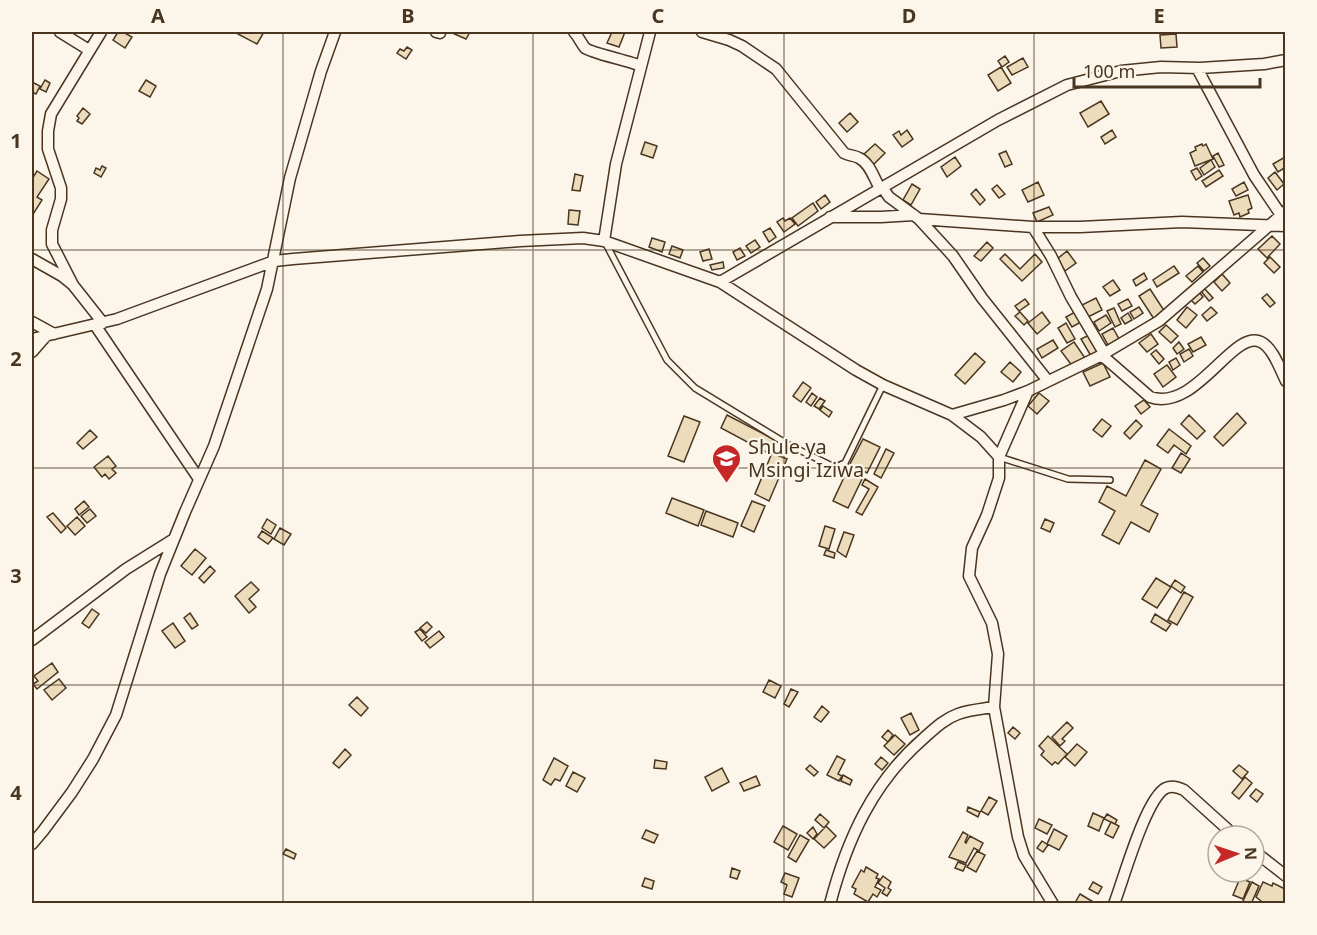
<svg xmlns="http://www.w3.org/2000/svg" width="1317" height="935" viewBox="0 0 1317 935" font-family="'Noto Sans',sans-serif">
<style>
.building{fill:#ecdcbc;stroke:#4a3520;stroke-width:1.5}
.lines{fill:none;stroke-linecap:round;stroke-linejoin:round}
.lane-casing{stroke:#4a3520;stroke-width:8}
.street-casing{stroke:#4a3520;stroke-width:13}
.lane{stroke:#fbf6e9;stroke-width:5}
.street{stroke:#fbf6e9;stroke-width:10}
.grid{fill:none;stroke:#4a3520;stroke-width:1.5;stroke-opacity:0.55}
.labels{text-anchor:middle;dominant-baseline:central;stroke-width:4.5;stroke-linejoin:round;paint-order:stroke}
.poi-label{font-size:20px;fill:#4a3520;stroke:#fbf6e9;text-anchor:start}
.neatline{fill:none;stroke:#4a3520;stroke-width:2}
.grid-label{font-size:20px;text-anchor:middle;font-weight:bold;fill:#4a3520}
</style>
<rect width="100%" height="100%" fill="#fbf6e9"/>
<!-- building -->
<path class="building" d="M118,32H123L132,37L125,48L113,40Z
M240,32H264L257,44L238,34Z
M450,32H470L466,39Z
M612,32H625L619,47L607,43Z
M1176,34L1177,47L1161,48L1160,35Z
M407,47L412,50L406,59L397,53L400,49L404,51Z
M1005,56L1009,62L1002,67L998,61Z
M1023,58L1028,67L1012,75L1007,67Z
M1001,67L1011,83L998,91L988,75Z
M45,80L50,83L46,92L40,89Z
M146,80L156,86L150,97L139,91Z
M32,82L40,86L36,94L32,92Z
M1101,101L1109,114L1088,127L1080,113Z
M83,108L90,114L82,124L77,121L79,118L77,116Z
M850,113L858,122L847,132L839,123Z
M907,130L913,139L902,147L893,135L899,131L901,135Z
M1112,130L1116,137L1105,144L1101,137Z
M645,142L657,146L653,158L641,154Z
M875,144L885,153L873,165L863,155Z
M1202,144L1203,146L1206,144L1213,159L1195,166L1190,153L1196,150L1195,147Z
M1006,151L1012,164L1005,167L999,154Z
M1218,153L1224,165L1219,167L1213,156Z
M955,157L961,166L947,177L941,167Z
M1285,157L1286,167L1278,172L1273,164Z
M1211,160L1215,167L1204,175L1200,168Z
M102,166L106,168L101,177L94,173L96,168L100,170Z
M1197,168L1202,176L1196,180L1191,171Z
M1219,170L1223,176L1206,187L1202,181Z
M37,171L49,179L37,197L42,200L32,216V179Z
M1275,172L1284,184L1277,190L1268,178Z
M575,174L583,176L580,191L572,190Z
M1038,182L1044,195L1028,202L1022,190Z
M1244,182L1248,190L1236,196L1232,189Z
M912,184L920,189L911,205L903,200Z
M997,185L1005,194L999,198L992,189Z
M976,189L985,200L980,205L971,194Z
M825,195L830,202L821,209L816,202Z
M1248,195L1252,208L1248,210L1249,213L1240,217L1239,213L1234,215L1229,201Z
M813,203L818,211L798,226L792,218Z
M1049,207L1053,215L1037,222L1033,213Z
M569,210L580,211L578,225L568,224Z
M783,218L785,221L790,218L795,224L784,232L777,222Z
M770,228L776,237L769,242L763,232Z
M1272,236L1280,244L1267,258L1258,249Z
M652,238L665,242L662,252L649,247Z
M755,240L760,247L751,253L746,246Z
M987,242L993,248L981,261L974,256Z
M672,246L683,250L680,258L669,254Z
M740,248L745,256L737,260L733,252Z
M709,249L712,259L703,261L700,252Z
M1067,251L1076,263L1065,271L1057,259Z
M1005,254L1020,269L1035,254L1042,262L1022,281L1000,259Z
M1270,257L1280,267L1274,273L1264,263Z
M1203,258L1210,266L1204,271L1197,263Z
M723,262L724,268L712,270L710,265Z
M1174,266L1179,273L1157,287L1153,280Z
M1198,266L1203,272L1192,282L1186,276Z
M1144,273L1147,279L1136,286L1133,280Z
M1222,274L1230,283L1222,291L1214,282Z
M1113,280L1120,290L1110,296L1103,287Z
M1204,288L1213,298L1209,301L1201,291Z
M1150,289L1165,312L1154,319L1139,296Z
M1199,292L1203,297L1195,304L1191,300Z
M1267,294L1275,303L1270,307L1262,298Z
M1096,298L1102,310L1088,317L1082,305Z
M1025,299L1029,304L1019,311L1015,306Z
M1128,299L1132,306L1122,311L1118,304Z
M1139,307L1143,313L1134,319L1130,312Z
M1187,307L1197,315L1186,328L1177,320Z
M1211,307L1217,313L1207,321L1202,315Z
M1114,308L1121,324L1115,327L1107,311Z
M1020,312L1028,321L1024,325L1015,316Z
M1042,312L1050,323L1037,334L1028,323Z
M1075,312L1081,322L1072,327L1066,317Z
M1128,313L1132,320L1125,324L1121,318Z
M1106,315L1111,323L1099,331L1094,322Z
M1066,323L1075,339L1067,343L1058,328Z
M1166,325L1178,336L1171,343L1159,332Z
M1113,328L1119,339L1108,345L1102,334Z
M1151,334L1158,344L1147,352L1139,343Z
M1089,335L1098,352L1091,356L1081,339Z
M1201,337L1206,345L1193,352L1188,344Z
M1053,340L1058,348L1042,358L1037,349Z
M1074,342L1085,358L1073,367L1061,351Z
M1179,342L1184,349L1177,354L1173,348Z
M1189,349L1193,356L1184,362L1180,354Z
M1156,350L1164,359L1159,364L1151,354Z
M975,353L985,362L965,384L955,375Z
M1176,358L1180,365L1173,370L1169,362Z
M1010,362L1021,372L1013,382L1001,372Z
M1103,363L1110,377L1090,386L1083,372Z
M1167,365L1176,377L1163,387L1154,374Z
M803,382L811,388L801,402L793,396Z
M812,393L817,397L811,406L806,402Z
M1039,393L1049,401L1037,414L1028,406Z
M820,398L825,401L819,409L814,406Z
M1144,400L1150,407L1141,414L1135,406Z
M823,406L832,412L829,417L820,410Z
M1237,413L1246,423L1223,446L1214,437Z
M727,415L775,440L768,453L721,428Z
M1189,415L1205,431L1197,439L1181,424Z
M684,416L700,422L684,462L668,456Z
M1102,419L1111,426L1102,437L1093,430Z
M1136,420L1142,426L1130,439L1124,433Z
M1169,429L1191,446L1186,454L1174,445L1168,453L1157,445Z
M90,430L97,437L83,449L77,443Z
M863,439L880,447L867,473L850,464Z
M886,449L894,453L881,478L874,474Z
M772,453L787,459L769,501L755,494Z
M1181,453L1190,459L1181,473L1172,468Z
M108,456L116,466L112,469L116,473L109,479L105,474L102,477L94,467Z
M1145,460L1161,469L1141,505L1158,514L1149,532L1131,522L1119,544L1102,535L1115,511L1099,502L1107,486L1126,496Z
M847,471L862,479L848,508L833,501Z
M865,479L878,487L862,515L856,512L869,489L862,485Z
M672,498L704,510L698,526L666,513Z
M84,501L89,507L79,515L75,509Z
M752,501L765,506L754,532L741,526Z
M90,509L96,516L87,523L81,516Z
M706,511L738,523L733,537L701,525Z
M53,513L66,528L61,533L47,517Z
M77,517L85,526L75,535L67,526Z
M267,519L276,525L271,534L262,528Z
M1045,519L1054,523L1050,532L1041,528Z
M825,526L835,529L829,549L819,546Z
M280,528L291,534L284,545L274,539Z
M262,531L273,538L268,544L258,537Z
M844,532L854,535L846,557L837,551Z
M195,549L206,558L192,575L181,566Z
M826,550L835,553L834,558L824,555Z
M210,566L215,571L204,583L199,578Z
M1156,578L1171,587L1157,608L1142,599Z
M1175,580L1185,587L1181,593L1171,586Z
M251,582L259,590L249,599L256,607L249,613L235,596Z
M1184,592L1193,597L1177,625L1168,620Z
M92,609L99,614L89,628L82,623Z
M190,613L198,625L192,629L184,618Z
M1155,614L1171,624L1166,631L1151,622Z
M427,622L432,627L426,633L420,628Z
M173,623L185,641L175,648L162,631Z
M420,629L427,637L422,641L415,632Z
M439,631L444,637L430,648L425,642Z
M52,663L58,672L37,689L33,684L38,681L34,676Z
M59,679L66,688L52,700L44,690Z
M769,680L781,686L775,698L763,692Z
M791,689L798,692L789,707L784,704Z
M357,697L368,708L361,716L349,705Z
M822,706L829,712L821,722L814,717Z
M911,713L919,730L910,735L901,718Z
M1067,722L1073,728L1062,739L1065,741L1060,746L1052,737Z
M1013,727L1020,733L1015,739L1008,733Z
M888,730L893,735L888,742L882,737Z
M895,735L905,744L894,755L884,746Z
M1048,736L1067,754L1058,764L1055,762L1052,765L1041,755L1044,751L1039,746Z
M1077,744L1087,752L1075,766L1065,757Z
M345,749L351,755L339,768L333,763Z
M837,756L845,760L838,774L842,776L839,781L827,775Z
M881,757L888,763L882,770L875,764Z
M554,758L568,766L560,781L555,779L551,785L543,780Z
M655,760L667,762L666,769L654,768Z
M810,765L818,772L814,776L806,769Z
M1239,765L1248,772L1242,779L1233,771Z
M722,768L729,782L712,791L705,777Z
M573,772L585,778L577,792L566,786Z
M843,775L852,780L850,785L841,781Z
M756,776L760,785L744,791L740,783Z
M1245,777L1252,783L1239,799L1232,793Z
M1256,789L1263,794L1257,802L1250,796Z
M989,797L997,801L988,815L981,811Z
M968,807L980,812L978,817L967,811Z
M1093,813L1104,818L1099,831L1088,826Z
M820,814L829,822L824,828L815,820Z
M1107,814L1117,820L1115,824L1104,819Z
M1039,819L1052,825L1047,834L1035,828Z
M1111,822L1119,826L1113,838L1105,834Z
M783,826L797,834L788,850L774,842Z
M826,826L836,836L824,848L814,839Z
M813,827L817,834L813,839L807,833Z
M1054,829L1067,836L1059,850L1047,844Z
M646,830L658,835L654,843L642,838Z
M963,832L968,835L965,842L966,843L970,836L983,843L979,851L974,848L966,863L949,857Z
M800,835L809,840L796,862L788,857Z
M1042,841L1048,845L1043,852L1037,848Z
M286,849L296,854L294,859L283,854Z
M977,851L985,855L976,872L967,867Z
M958,862L966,865L963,871L955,868Z
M866,867L878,874L876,878L879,879L875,887L881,890L877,897L873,894L868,902L854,894L856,889L852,887L861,870L864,872Z
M732,868L740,871L737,879L730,877Z
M785,873L799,878L792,897L784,894L787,885L781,882Z
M883,876L891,882L888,888L891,890L887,896L882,893L885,888L878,883Z
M645,878L654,881L652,889L642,886Z
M1240,878L1250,882L1243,899L1233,895Z
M1093,882L1102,887L1098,894L1089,889Z
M1252,882L1259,886L1251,904H1248L1243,901Z
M1263,882L1272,886L1273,883L1285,889L1286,904H1265L1256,897Z
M1080,894L1095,903L1094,904H1080L1076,901Z"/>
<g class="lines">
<defs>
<path id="lane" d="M605,242L667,360L695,388L787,444L830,465L838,466L845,463L883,385
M999,457L1068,479L1110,480"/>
<path id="street" d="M60,32L89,50
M436,32L440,33
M574,32C578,36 581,43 585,48C591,53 630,61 641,66
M702,32L729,40L742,46L776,69L844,153C849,156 854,155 859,158C870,163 874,179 880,188
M1197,68L1254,175L1285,221
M882,187L889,197L919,219L953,256L982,298L1048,381
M830,217H881L914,215
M919,219L1033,227L1051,256L1071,297L1104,353
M1033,227H1080L1182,222L1286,226
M604,241L616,164L650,32
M32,259L62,276L73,285L103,323
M720,282L998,120L1067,85L1121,71L1161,67L1200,68L1264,64L1286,60
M73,285L52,244V230L61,199V188L48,149V131L51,114L101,32
M32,322L54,334
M95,325L199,479
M32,339L117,319L274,261L293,259L520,241L583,238L604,241L720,282L856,370L883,385L952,415L981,437L999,457V478L987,515L972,548L969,576L992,623L998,654L994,707L1018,837L1024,856L1053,904
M32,352L46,336
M1100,356L1105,358L1150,397C1196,413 1233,328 1261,342C1273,348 1280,369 1286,381
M952,415L1004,400L1028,391L1100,356L1159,321L1286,211
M999,457L1028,391
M32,640L126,569L174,539
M32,844L43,831L72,792L93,759L116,715L160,574L185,512L214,446L267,289L290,178L321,71L335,32
M1254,851L1286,876
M830,904C847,839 873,782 924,738C934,729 944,719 958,714C969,710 982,709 994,707
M1114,904C1123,881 1146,797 1166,788C1172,785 1178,787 1184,790L1235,836"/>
</defs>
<!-- lane casing -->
<use href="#lane" class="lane-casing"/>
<!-- street casing -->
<use href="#street" class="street-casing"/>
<!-- lane -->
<use href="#lane" class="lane"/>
<!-- street -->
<use href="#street" class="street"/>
</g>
<!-- grid -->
<path class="grid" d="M283,32V904M533,32V904M784,32V904M1034,32V904M32,250H1286M32,468H1286M32,685H1286"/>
<!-- icons -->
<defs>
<symbol id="school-pin" viewBox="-11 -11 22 30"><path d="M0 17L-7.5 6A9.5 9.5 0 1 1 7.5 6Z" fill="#c62828" stroke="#fbf6e9"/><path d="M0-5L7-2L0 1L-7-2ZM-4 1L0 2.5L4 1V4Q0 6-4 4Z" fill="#fff"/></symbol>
</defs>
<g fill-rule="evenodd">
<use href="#school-pin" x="710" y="442" width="33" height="45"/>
</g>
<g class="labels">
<!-- poi labels -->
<g class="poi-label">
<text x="748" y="446">Shule ya<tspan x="748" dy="23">Msingi Iziwa</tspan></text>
</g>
</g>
<!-- border -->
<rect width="1317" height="935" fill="none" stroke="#fbf6e9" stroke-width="66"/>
<!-- north arrow -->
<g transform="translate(1236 854) rotate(88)"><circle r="28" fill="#fbf6e9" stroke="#b4a999" stroke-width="1.5"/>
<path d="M0-4.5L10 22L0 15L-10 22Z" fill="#c62828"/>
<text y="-9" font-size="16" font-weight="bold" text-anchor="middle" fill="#4a3520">N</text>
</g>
<!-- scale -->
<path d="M1074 78v9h186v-9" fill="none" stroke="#4a3520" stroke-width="3"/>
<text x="1083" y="78" font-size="18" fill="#4a3520" stroke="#fbf6e9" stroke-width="4.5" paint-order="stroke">100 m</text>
<rect x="33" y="33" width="1251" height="869" class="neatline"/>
<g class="grid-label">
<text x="158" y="23">A</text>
<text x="408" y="23">B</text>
<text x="658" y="23">C</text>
<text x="909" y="23">D</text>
<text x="1159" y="23">E</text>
<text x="16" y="148">1</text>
<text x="16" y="366">2</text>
<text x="16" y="583">3</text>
<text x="16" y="800">4</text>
</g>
</svg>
